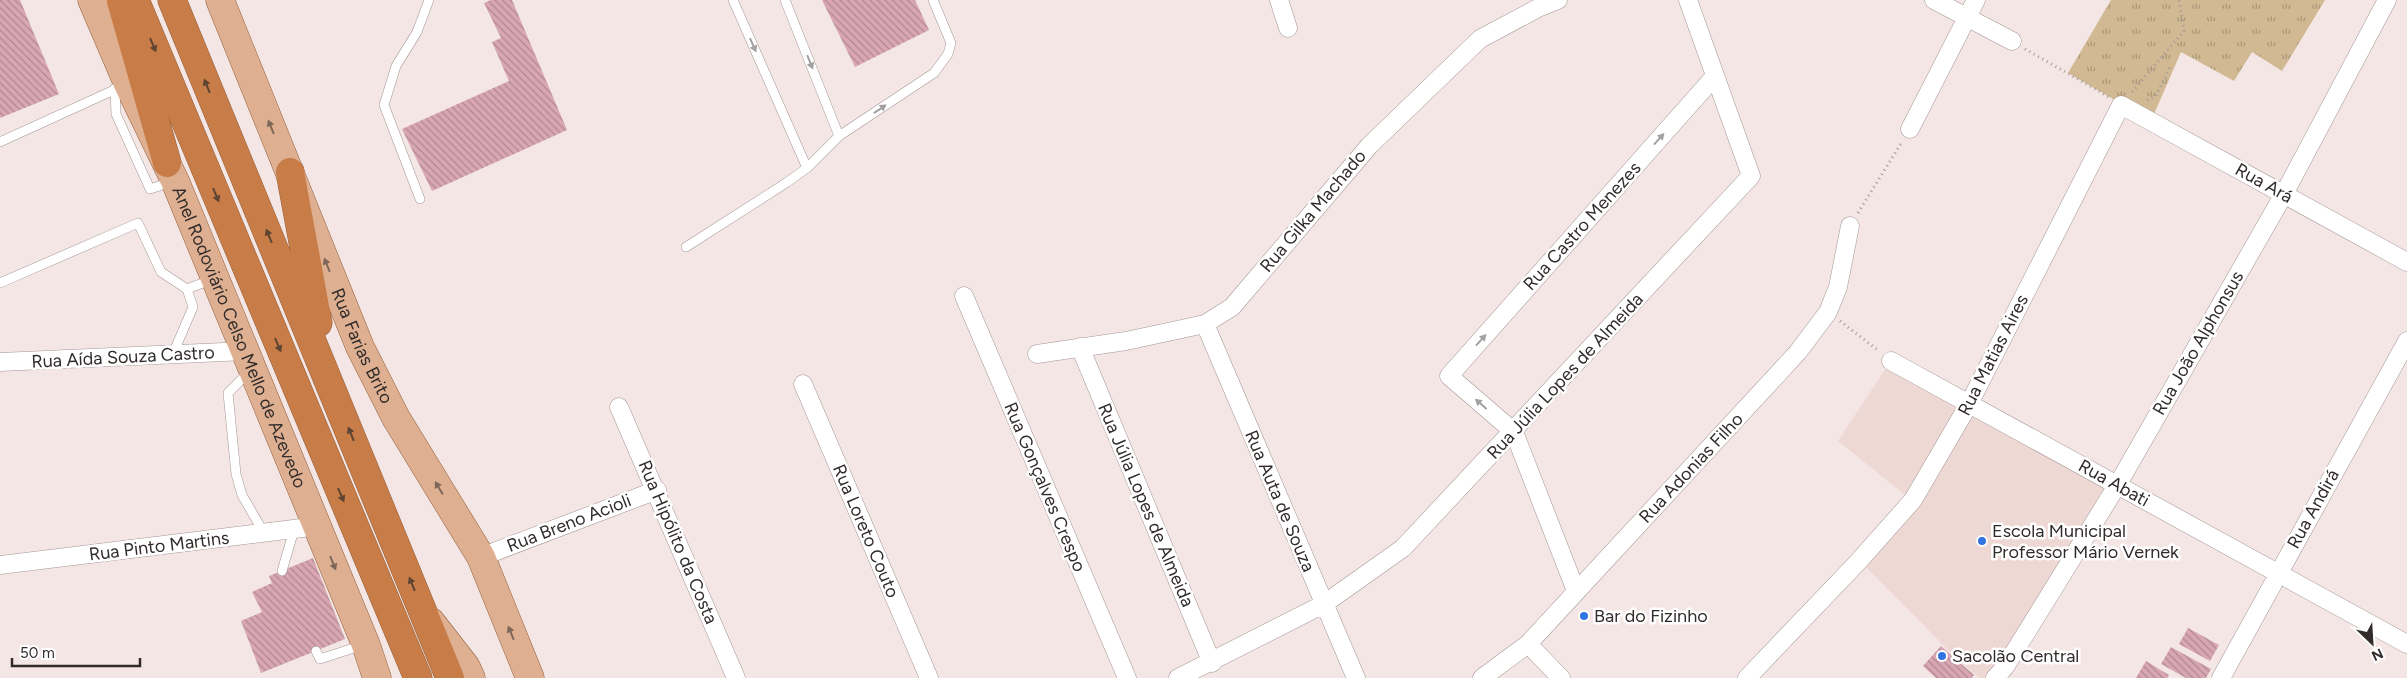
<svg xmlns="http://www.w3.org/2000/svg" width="2407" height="678" viewBox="0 0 2407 678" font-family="Figtree,sans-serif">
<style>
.built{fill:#eed8d4}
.grass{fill:url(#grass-tufts)}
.building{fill:url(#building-back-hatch)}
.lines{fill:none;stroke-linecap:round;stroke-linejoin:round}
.lane-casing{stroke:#a39694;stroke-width:10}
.street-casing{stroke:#a39694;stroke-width:19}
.primary-casing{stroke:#93603d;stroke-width:29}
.highway-casing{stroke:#93603d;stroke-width:29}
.path{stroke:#a39997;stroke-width:3;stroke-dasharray:1 4;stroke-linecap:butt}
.lane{stroke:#fff;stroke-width:9}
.street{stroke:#fff;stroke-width:18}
.primary{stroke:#deb091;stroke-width:28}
.highway{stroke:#c87c47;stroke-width:28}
.oneway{fill:#5e4433}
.oneway2{fill:#a2a0a0}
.oneway3{fill:#7f6759}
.poi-dot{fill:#3173e0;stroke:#fff;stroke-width:2}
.labels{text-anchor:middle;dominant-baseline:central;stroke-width:5;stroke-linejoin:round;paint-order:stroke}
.street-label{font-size:18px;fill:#312c2b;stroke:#fff}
.poi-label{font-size:18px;fill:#312c2b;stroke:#fff;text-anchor:start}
</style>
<defs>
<pattern id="grass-tufts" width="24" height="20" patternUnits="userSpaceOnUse" patternTransform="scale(1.25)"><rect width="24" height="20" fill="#d0b993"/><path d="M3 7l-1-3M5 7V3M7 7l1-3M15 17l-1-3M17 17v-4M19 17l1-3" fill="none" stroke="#a99778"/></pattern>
<pattern id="building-back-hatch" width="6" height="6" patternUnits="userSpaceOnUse" patternTransform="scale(1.25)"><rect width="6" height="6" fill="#d8a7b3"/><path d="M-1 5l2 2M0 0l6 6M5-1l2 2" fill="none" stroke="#b08892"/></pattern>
</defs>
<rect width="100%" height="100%" fill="#f4e6e4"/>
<!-- built -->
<path class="built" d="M1888,365L1965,405L1910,499L1838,441Z
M1972,409L2115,487L1989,678H1979L1952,654L1866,567L1907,515Z"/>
<!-- grass -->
<path class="grass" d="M2111,0H2325L2282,71L2252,52L2234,81L2181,52L2151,121L2068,73Z"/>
<!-- building -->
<path class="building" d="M0,0H20L59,94L0,118Z
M491,0H512L567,130L432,191L402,129L509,81L492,42L501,38L484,3Z
M822,0H915L929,30L855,67Z
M313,558L345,639L261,673L241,621L262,612L252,592L272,583L269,576Z
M2188,628L2219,645L2210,661L2179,644Z
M1941,646L1974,675L1972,678H1936L1923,666Z
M2171,647L2211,669L2206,678H2186L2161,664Z
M2146,661L2169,675L2167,678H2136Z"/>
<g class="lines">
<defs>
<path id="lane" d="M733,0L807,168
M785,0L839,136
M115,88L116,114L150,189L171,182
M0,142L125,85
M420,199L384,105L396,66L417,32L429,0
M686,247L786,183L807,168L839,136L934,73L948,54L951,43L933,0
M0,283L138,223L161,272L187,289L213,279
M172,356L193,307L187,289
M249,372L228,393L236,474L242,495L264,533
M282,571L294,530
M316,651L320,659L363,645"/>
<path id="street" d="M1279,0L1288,28
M1934,0L2012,41
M1910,129L1976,0
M964,296L1127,678
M1205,324L1356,678
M1080,347L1212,663
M1037,354L1126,341L1205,324L1232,307L1369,146L1480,39L1538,8L1558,0
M1891,361L2407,644
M0,362L246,351
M803,384L929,678
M619,407L736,678
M481,557L657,490
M0,565L318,526
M1576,591L1514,432L1449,376L1715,76
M1528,644L1561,678
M1178,678L1324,604L1403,548L1751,176L1688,0
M1482,678L1528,644L1798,352L1828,312L1838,287L1850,226
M1747,678L1857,563L1913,500L1969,404L2121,105L2407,262
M1995,678L2005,667L2118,484L2284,194L2387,0
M2221,678L2407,341"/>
<g id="primary">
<path id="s1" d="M92,0L128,84L175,181L366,645L377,678"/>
<path id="s2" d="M220,0L360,347L396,418L481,557L530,678"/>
<path d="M431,622L466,667L471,678"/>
</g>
<path id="highway" d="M135,0L418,678
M172,0L450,678
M121,1L167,163
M290,172L318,323"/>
</defs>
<!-- lane casing -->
<use href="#lane" class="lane-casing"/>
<!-- street casing -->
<use href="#street" class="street-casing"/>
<!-- primary casing -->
<use href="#primary" class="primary-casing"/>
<!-- highway casing -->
<use href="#highway" class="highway-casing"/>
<!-- path -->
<path class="path" d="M2025,49L2109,97
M2132,92L2184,31L2179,0
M2147,100L2156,96L2171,65
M1858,213L1902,142
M1840,321L1879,351"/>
<!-- lane -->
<use href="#lane" class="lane"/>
<!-- street -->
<use href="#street" class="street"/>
<!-- primary -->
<use href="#primary" class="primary"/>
<!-- highway -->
<use href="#highway" class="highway"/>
</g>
<!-- one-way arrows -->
<defs><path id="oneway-solid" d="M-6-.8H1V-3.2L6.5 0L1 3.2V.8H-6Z" transform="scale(1.25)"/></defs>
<g class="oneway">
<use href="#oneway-solid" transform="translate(153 45) rotate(67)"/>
<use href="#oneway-solid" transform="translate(207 86) rotate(-112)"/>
<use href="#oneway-solid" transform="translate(216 195) rotate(67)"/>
<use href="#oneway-solid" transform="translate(269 236) rotate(-112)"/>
<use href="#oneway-solid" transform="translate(278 345) rotate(67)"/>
<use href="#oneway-solid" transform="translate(351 434) rotate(-112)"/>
<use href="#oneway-solid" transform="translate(341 495) rotate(66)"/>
<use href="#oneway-solid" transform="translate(412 584) rotate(-112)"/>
</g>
<g class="oneway2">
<use href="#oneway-solid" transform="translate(753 45) rotate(66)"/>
<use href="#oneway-solid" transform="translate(810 62) rotate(68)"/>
<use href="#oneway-solid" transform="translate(880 109) rotate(-34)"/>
<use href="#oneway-solid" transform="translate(1659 139) rotate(-48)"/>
<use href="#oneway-solid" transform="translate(1481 340) rotate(-48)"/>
<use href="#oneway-solid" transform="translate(1481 404) rotate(-139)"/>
</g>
<g class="oneway3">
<use href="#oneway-solid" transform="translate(271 127) rotate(-112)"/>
<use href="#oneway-solid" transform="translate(327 265) rotate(-112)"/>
<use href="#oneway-solid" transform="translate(439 488) rotate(-121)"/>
<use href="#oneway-solid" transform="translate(333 563) rotate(68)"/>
<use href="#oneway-solid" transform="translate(511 633) rotate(-112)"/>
</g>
<!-- markers -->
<g class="poi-dot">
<circle cx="1982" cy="541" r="5"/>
<circle cx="1584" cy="616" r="5"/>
<circle cx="1942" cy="656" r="5"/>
</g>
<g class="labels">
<!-- street labels -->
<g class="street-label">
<text transform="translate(2264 183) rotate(29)">Rua Ará</text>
<text transform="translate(1313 211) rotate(-50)">Rua Gilka Machado</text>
<text transform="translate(1582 226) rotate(-48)">Rua Castro Menezes</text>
<text stroke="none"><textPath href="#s1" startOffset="368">Anel Rodoviário Celso Mello de Azevedo</textPath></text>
<text transform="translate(2198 343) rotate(-60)">Rua João Alphonsus</text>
<text stroke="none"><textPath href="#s2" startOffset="374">Rua Farias Brito</textPath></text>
<text transform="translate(1993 355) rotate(-63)">Rua Matias Aires</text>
<text transform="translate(123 357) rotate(-3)">Rua Aída Souza Castro</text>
<text transform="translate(1565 376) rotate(-47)">Rua Júlia Lopes de Almeida</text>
<text transform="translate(1691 468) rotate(-47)">Rua Adonias Filho</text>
<text transform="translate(2114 483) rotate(29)">Rua Abati</text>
<text transform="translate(1045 487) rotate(67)">Rua Gonçalves Crespo</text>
<text transform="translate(1280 501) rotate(67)">Rua Auta de Souza</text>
<text transform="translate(1146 505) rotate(67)">Rua Júlia Lopes de Almeida</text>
<text transform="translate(2313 509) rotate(-61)">Rua Andirá</text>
<text transform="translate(569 523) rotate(-21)">Rua Breno Acioli</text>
<text transform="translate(866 531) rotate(67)">Rua Loreto Couto</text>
<text transform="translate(678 542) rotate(67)">Rua Hipólito da Costa</text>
<text transform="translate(159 546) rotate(-7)">Rua Pinto Martins</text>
</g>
<!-- poi labels -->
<g class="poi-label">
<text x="1992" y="531">Escola Municipal<tspan x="1992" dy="21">Professor Mário Vernek</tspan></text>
<text x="1594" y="616">Bar do Fizinho</text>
<text x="1952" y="656">Sacolão Central</text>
</g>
</g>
<!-- north arrow -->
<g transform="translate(2372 643) rotate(155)" stroke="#ffffff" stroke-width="4" paint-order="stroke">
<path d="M0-4L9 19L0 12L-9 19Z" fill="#312c2b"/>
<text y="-8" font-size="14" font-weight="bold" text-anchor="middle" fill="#312c2b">N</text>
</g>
<!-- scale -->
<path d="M12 658v8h128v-8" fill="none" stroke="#312c2b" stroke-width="2.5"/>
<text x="20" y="658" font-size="15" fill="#312c2b" stroke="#ffffff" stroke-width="4" paint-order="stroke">50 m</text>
</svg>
